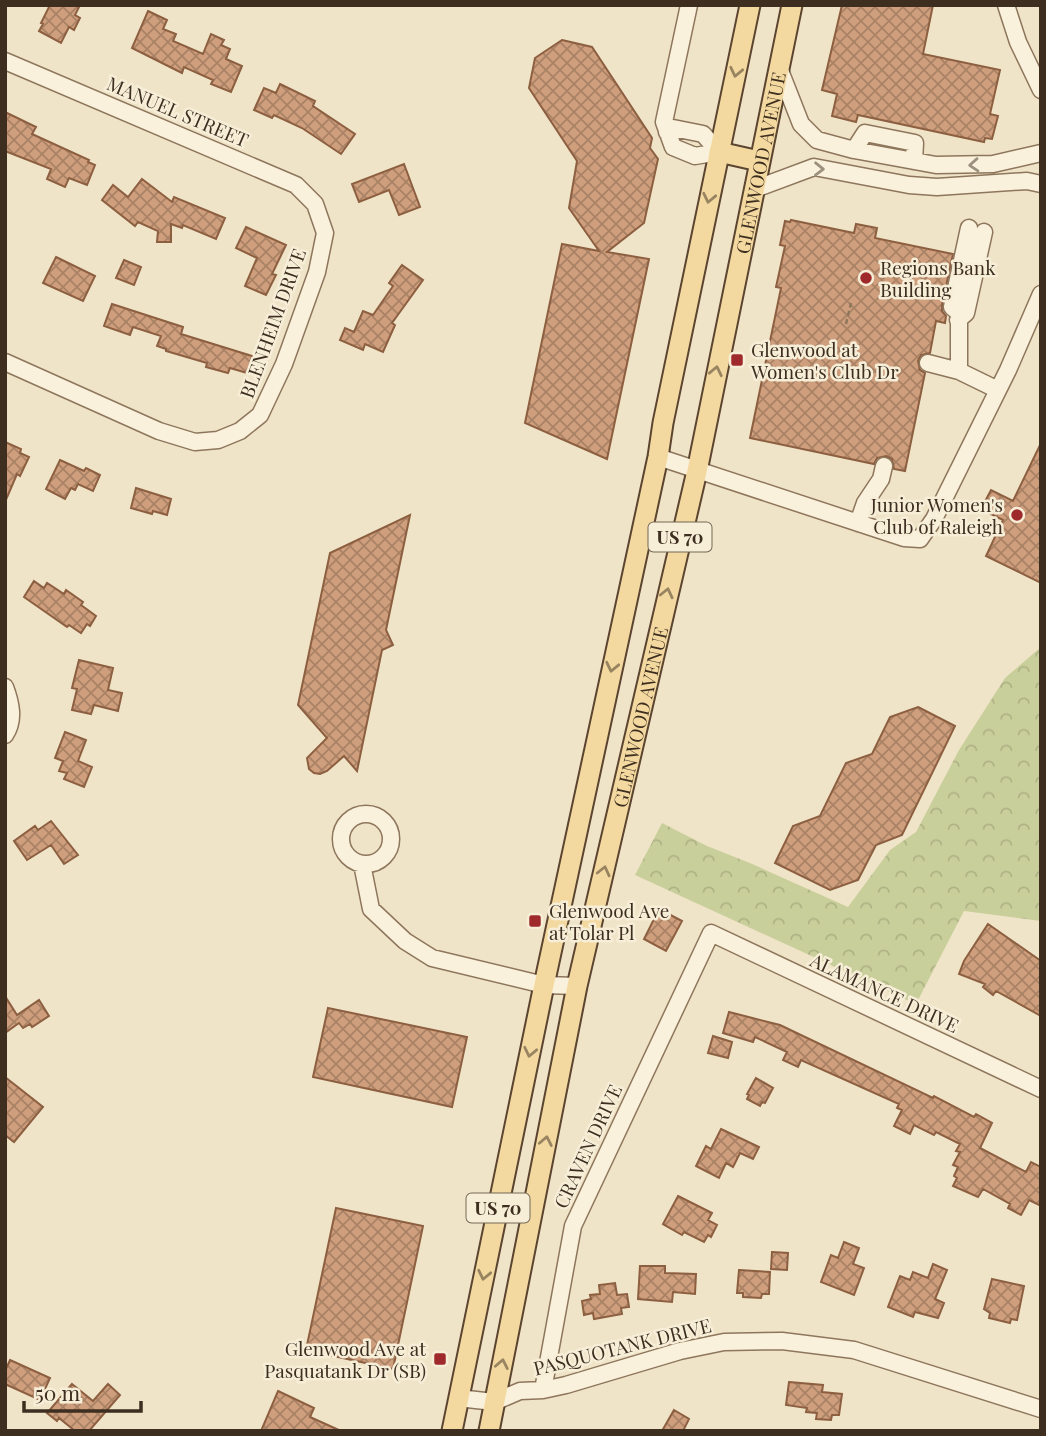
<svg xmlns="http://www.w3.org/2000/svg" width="1046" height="1436" viewBox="0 0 1046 1436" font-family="'Playfair Display',serif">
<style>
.forest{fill:url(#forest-crowns)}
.building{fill:url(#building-cross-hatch);stroke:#8d5f41;stroke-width:2}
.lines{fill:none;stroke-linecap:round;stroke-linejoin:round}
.minor-casing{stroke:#8d765c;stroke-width:19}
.major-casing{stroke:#5b4430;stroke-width:23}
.path{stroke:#8d765c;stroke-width:2.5;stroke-dasharray:5 3.5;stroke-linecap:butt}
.minor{stroke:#faf1dc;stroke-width:16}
.major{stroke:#f3d9a0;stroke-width:19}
.oneway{stroke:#988460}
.oneway2{stroke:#9c907e}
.poi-dot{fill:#9e2a2b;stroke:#f7eed8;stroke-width:2.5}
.labels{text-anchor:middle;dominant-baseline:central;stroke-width:5;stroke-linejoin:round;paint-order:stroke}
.shield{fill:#f7eed8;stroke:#756857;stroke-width:2}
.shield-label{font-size:18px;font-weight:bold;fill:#3d2e20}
.street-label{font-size:19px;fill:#3d2e20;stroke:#f7eed8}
.poi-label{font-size:19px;fill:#3d2e20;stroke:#f7eed8;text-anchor:start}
</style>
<defs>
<pattern id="forest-crowns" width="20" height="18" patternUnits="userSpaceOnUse" patternTransform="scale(1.75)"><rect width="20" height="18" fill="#c9cf9b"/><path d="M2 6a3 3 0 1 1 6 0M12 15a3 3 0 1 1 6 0" fill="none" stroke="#aeb285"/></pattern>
<pattern id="building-cross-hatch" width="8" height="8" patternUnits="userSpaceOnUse" patternTransform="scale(1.75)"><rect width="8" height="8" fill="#cf9f7d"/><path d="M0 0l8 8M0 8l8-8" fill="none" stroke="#a98266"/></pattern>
</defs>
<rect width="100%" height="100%" fill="#f0e4c8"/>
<!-- forest -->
<path class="forest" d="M1041,647V921L964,911L916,1004L635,875L662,823L707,846L750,863L848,907L890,850L916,832L959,750L1005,678Z"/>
<!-- building -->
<path class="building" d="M50,5H80L75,15L80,18L74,30L69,27L61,43L39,31L43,24L41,23Z
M842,5H933L923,54L1000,70L990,114L998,116L992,139L985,138L984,142L858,115L856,122L832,116L837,94L822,90Z
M148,11L167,20L163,29L176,34L173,41L203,54L211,34L224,40L221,45L230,49L226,59L242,66L231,92L211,84L213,80L184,67L182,73L132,48Z
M562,40L592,47L652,138L650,148L658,159L644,223L607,252L649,259L607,459L525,423L562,244L599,251L569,208L577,161L529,88L535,58Z
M280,84L315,101L313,106L355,134L341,154L302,128L274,115L272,118L254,110L264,88L276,93Z
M5,112L36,127L32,134L89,160L88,162L95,165L87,185L69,178L65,187L47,179L51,169L5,151Z
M404,164L420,207L399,215L389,190L359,202L352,184Z
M142,179L172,202L174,197L225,218L216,239L183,225L182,228L171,224V242H157L158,231L138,222L135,226L102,200L113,185L128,197Z
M791,220L854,233L856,224L877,228L875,238L953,254L942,305V311L946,316L945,323L936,321L930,353L921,355L918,361L920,370L925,373L905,471L894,469L892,459L886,456L877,458L874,464L750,438L781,288L776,287L785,246L780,245L785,221L790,222Z
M246,227L286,245L272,274L276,275L266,295L245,286L257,258L236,248Z
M56,257L95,276L83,301L43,283Z
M124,260L141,267L134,285L116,278Z
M402,265L423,280L392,323L395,325L383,352L365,344L363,350L340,340L345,328L354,332L363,311L373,315L393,286L389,283Z
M112,304L183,327L181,334L252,356L247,373L230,368L228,373L206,367L207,363L166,351V349L157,346L161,336L133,327L130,335L104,326Z
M5,442L21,449L20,453L29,457L20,476L17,474L5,502Z
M1041,443V583L986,556L1003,520L981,509L991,490L1013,501Z
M60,460L84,471L86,468L100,475L93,491L78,484L75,490L71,488L65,499L46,489Z
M136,488L171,499L167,515L153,511L152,514L131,508Z
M410,515L386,630L393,645L382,650L357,771L344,756L327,771L320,774L314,773L309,769L307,758L327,738L298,705L330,553Z
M34,581L44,588L47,583L64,594L66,590L83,602L81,605L96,616L90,626L87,624L81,633L69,625L67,627L24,597Z
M79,660L113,668L108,690L122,693L118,711L94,705L91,714L72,710L77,689L72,688Z
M918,707L955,726L902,835L876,845L858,880L830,890L775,863L793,826L820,816L846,763L872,754L890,717Z
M65,732L86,740L78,761L92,767L84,787L64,779L67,773L59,771L63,761L55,758Z
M51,821L78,855L64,864L51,845L27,860L14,841L35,826L38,830Z
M659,909L682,921L666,951L644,939Z
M988,924L1041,961V1016L996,991L993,995L983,987L985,984L959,974L964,961Z
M5,996L17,1015L39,1000L49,1016L32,1027L30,1024L23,1028L19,1023L5,1033Z
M328,1008L467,1037L452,1107L313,1077Z
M729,1012L780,1025L933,1098L934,1096L974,1117L976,1114L992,1123L980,1148L1026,1172L1031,1162L1041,1167V1206L1029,1200L1021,1215L1008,1208L1010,1204L983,1189L978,1197L953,1186L957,1178L954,1176L958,1167L953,1165L960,1152L956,1151L960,1144L936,1132L934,1135L914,1125L910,1134L894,1126L902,1110L897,1108L899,1104L801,1060L798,1067L783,1060L787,1052L755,1037L753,1042L723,1033Z
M713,1036L732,1042L728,1058L708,1053Z
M5,1077L43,1107L14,1142L5,1135Z
M756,1078L773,1088L765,1103L762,1102L760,1106L747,1099L749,1095L747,1094Z
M721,1129L759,1147L753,1159L740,1153L733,1167L726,1163L719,1178L696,1166L706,1146L711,1149Z
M678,1196L712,1213L708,1220L717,1225L711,1237L708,1235L704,1242L684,1232L682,1235L663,1224Z
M336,1208L423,1226L393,1369L306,1350Z
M844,1242L859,1248L853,1264L864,1268L854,1295L821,1282L831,1255L838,1258Z
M772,1252L788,1253L787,1270L771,1269Z
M933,1264L947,1270L935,1299L944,1303L938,1318L915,1312L913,1317L888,1307L900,1276L910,1280L913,1272L928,1278Z
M640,1266H665V1273L696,1274L695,1294L673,1292L672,1302L638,1299Z
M739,1270L770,1272L769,1294H762L761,1298L743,1297V1293H737Z
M992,1279L1024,1286L1017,1320L1011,1319L1010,1323L989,1318L990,1313L984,1309Z
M615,1283L617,1295L627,1294L629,1307L621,1308L622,1314L594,1319L593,1313L584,1315L582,1301L591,1299L590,1295L600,1294L599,1285Z
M10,1360L50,1378L40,1400L5,1384V1371Z
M789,1382L823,1385L822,1392L842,1394L839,1415H832L831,1420L816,1419L817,1413L806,1412L807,1408L786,1405Z
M72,1384L93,1401L108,1384L120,1395L89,1431H75L59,1418L57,1421L47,1413Z
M278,1391L314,1408L310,1417L341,1431H261Z
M674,1410L689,1419L683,1431H662Z"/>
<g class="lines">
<defs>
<path id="minor" d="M689,5L664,122L673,147L695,156L719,152
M1006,5L1018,42L1041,90
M5,61L296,185L315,204L325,233L317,272L284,364L260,415L240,431L218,440L195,442L159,431L5,362
M779,68L801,124L817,140L854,150L936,165L993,164L1041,153
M667,132L673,128L703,134L719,152
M854,150L865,133L915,143L914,161
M755,189L814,167L909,185L937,187L1027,181L1041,184
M959,310V371
M958,312L952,307L969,228
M958,320L966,313L984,232
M928,363L959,371L998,390
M658,457L904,538L920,539L934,519L1008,370L1041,294
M858,523L865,503L881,479L884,466
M5,687C11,703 15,720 5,735
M341 839a25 25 0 1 1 50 0a25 25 0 1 1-50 0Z
M362,864L371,909L405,941L432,958L544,985L577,986
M543,1390L573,1226L711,933L1041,1089
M458,1398L494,1402L520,1391L543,1390L566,1385L680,1351L724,1342L782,1341L854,1350L1041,1409"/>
<g id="major">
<path d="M719,152L759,161"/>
<path d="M452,1431L544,985L658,457L663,423L750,5"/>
<path id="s1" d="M489,1431L577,986L697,471L792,5"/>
</g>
</defs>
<!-- minor casing -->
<use href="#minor" class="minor-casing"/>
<!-- major casing -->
<use href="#major" class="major-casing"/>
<!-- path -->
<path class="path" d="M846,324L851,303"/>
<!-- minor -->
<use href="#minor" class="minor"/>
<!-- major -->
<use href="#major" class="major"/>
</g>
<!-- one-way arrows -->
<defs><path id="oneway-chevron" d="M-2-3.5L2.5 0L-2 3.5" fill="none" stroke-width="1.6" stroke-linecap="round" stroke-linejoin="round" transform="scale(1.75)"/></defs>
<g class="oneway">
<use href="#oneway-chevron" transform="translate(736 72) rotate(102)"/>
<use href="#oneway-chevron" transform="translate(709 198) rotate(102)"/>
<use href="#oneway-chevron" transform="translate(716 371) rotate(-78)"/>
<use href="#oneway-chevron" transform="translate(667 593) rotate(-77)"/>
<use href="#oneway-chevron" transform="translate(612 667) rotate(102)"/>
<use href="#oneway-chevron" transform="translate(604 871) rotate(-77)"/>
<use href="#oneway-chevron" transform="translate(530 1052) rotate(102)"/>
<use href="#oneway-chevron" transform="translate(546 1141) rotate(-79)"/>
<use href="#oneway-chevron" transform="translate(484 1275) rotate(102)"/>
<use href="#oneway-chevron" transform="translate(502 1364) rotate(-79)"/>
</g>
<g class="oneway2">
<use href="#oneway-chevron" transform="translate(974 165) rotate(176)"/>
<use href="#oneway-chevron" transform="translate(819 169) rotate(1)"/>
</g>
<!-- markers -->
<g class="poi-dot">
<circle cx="866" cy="278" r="7"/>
<rect x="730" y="353" width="14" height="14" rx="3.5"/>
<circle cx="1017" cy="515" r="7"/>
<rect x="528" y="914" width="14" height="14" rx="3.5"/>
<rect x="433" y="1352" width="14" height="14" rx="3.5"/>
</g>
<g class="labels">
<!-- shield labels -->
<g class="shield">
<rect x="648.5" y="522.5" width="63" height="29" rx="5"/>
<rect x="466.5" y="1193.5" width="63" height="29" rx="5"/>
</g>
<g class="shield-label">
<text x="680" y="537">US 70</text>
<text x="498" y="1208">US 70</text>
</g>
<!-- street labels -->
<g class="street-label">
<text transform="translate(178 111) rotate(23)">MANUEL STREET</text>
<text stroke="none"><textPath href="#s1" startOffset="1297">GLENWOOD AVENUE</textPath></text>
<text transform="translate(272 323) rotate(-70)">BLENHEIM DRIVE</text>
<text stroke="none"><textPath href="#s1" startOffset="730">GLENWOOD AVENUE</textPath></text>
<text transform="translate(885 992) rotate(25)">ALAMANCE DRIVE</text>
<text transform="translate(587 1146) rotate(-65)">CRAVEN DRIVE</text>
<text transform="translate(622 1346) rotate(-14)">PASQUOTANK DRIVE</text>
</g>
<!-- poi labels -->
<g class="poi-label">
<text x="880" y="267">Regions Bank<tspan x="880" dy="22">Building</tspan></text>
<text x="751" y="349">Glenwood at<tspan x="751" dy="22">Women's Club Dr</tspan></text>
<text x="1003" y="504" text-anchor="end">Junior Women's<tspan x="1003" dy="22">Club of Raleigh</tspan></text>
<text x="549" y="910">Glenwood Ave<tspan x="549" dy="22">at Tolar Pl</tspan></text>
<text x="426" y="1348" text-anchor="end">Glenwood Ave at<tspan x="426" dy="22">Pasquatank Dr (SB)</tspan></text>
</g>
</g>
<!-- border -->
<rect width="1046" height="1436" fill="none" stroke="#3d2e20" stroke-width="14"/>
<!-- scale -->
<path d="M24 1401v10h117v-10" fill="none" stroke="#3d2e20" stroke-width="3.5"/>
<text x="35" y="1401" font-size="21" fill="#3d2e20" stroke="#f7eed8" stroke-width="5" paint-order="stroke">50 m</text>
</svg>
